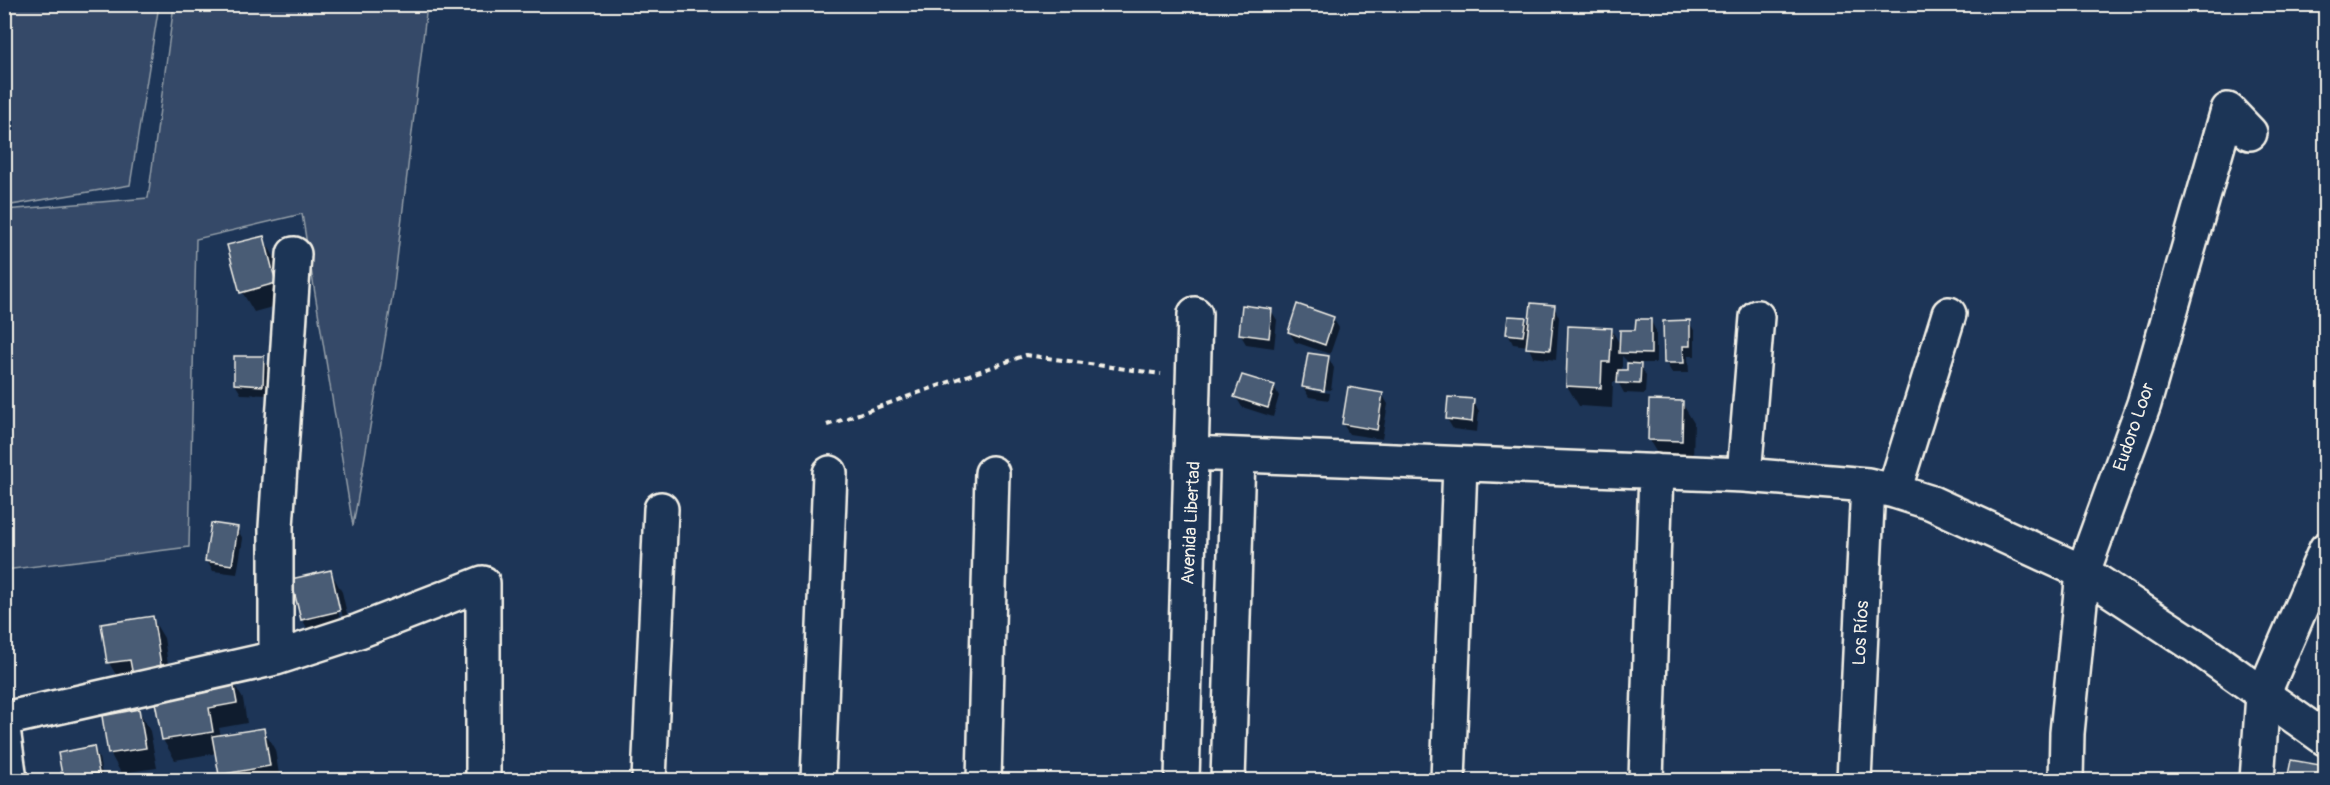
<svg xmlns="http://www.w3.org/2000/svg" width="2330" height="785" viewBox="0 0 2330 785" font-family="Pangolin,sans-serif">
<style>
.green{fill:#354a67;stroke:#949ea8;stroke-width:1.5}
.shadow{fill:#0007;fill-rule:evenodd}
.building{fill:#485b74;stroke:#f4f1e8;stroke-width:1.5}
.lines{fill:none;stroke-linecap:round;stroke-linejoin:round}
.street-casing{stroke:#f4f1e8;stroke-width:38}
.path{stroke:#f4f1e8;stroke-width:4;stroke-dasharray:6 4.5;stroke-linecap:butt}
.street{stroke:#1d3557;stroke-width:33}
.labels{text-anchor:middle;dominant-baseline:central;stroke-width:5;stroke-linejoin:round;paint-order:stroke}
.street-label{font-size:18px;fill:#f4f1e8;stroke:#1d3557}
</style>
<rect width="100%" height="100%" fill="#1d3557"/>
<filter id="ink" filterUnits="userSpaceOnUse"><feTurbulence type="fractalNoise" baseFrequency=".0167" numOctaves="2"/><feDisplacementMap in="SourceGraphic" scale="12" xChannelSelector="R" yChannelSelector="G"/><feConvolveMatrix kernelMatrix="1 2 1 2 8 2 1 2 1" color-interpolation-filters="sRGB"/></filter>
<g filter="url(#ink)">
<!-- green -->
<path class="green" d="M5,4L159,5L130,185L5,206Z
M174,5H427L393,293L353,526L302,214L196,239L189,547L5,570V210L148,198Z"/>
<!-- shadow -->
<path class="shadow" d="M263,238L275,258L287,303L254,312L242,292Z
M1554,307L1559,317L1556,360L1533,357L1528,346L1513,344L1508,334L1525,318L1530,326Z
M1271,310L1277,320L1274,348L1246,344L1240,334Z
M1333,318L1339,328L1330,354L1295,342L1289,332Z
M1651,321L1656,331V363H1639L1646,376L1645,394L1624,393L1618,382H1613L1612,408L1579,406L1567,386L1611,329L1621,346ZM1622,356L1629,363L1628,372H1622Z
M1689,322L1695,332V356H1688L1689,373H1672L1666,363Z
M1328,357L1334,368L1331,390L1308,387V390L1330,393L1329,400L1309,397L1303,387Z
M263,358L269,368L268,395L241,394L235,384Z
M1274,386L1279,396L1273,417L1242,407L1236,397Z
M1382,394L1388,404L1382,439L1349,434L1343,424Z
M1473,401L1479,411L1477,432L1453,429L1447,419Z
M1682,403L1694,423L1693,461L1661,460L1649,440Z
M237,529L243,539L237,574L213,571L207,561Z
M330,571L342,592L351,631L314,640L302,619ZM334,591H337L343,618L340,619Z
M152,618L164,638L172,691L121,683L109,663Z
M231,679L243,699L247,723L219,728L221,736L263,729L275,750L280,780H224L217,753L175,760L163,740L196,697Z
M139,711L150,731L157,768L121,773L110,753Z
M94,748L99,758L103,780H65L60,754Z
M2292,762L2325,768L2326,780H2289Z"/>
<!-- building -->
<path class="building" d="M264,236L276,283L240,293L227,245Z
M1531,303L1555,305L1550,350L1526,348Z
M1297,304L1334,317L1325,345L1288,332Z
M1242,305L1272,309L1269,338L1239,334Z
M1508,316L1526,317L1523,336L1506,334Z
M1636,319H1651V354L1619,353L1620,330H1635Z
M1690,320V346H1683L1684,363H1664L1663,321Z
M1568,326L1612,328L1610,362H1602L1601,388L1566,386Z
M1308,353L1329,356L1324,391L1302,387Z
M234,356H264L263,386L234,384Z
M1627,363L1641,364L1640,384L1617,383L1618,370H1627Z
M1242,375L1275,385L1268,408L1234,397Z
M1348,387L1383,393L1377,430L1342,424Z
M1448,397L1474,399L1472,422L1446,419Z
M1649,400L1683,401L1682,441L1648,440Z
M211,523L238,527L232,565L205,561Z
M331,570L340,611L301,620L291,579Z
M153,616L162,671L133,676L130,660L107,663L101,624Z
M232,677L237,703L209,708L213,732L162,740L155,702L194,695L192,684Z
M139,709L146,748L108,754L102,716Z
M264,728L270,766L219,775L212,736Z
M94,746L99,773L82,775L83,780H63L58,753Z
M2291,760L2326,766L2323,780H2287Z"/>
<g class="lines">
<defs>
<path id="street" d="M1191,453L1744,475L1868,485L1894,491L1932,503L2083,572L2197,647L2326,739
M1744,475L1757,317
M1894,491L1949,314
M276,658V527L294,254
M4,719L276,658L359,631L483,583V780
M4,736L10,780
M649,780L661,509
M818,780L830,473
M984,780L992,473
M1182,780L1195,314
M1228,780L1238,456
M1448,780L1460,466
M1646,780L1656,471
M1854,780L1868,485
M2066,780L2067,733L2083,572L2144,404L2228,110L2250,133
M2257,780L2263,695L2326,549"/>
</defs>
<!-- street casing -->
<use href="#street" class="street-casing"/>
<!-- path -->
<path class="path" d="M827,425L1026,355L1161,374"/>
<!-- street -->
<use href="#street" class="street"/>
</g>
</g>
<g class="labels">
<!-- street labels -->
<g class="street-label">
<text transform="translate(2134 427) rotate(-71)">Eudoro Loor</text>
<text transform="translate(1191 523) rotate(-87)">Avenida Libertad</text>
<text transform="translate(1861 633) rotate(-87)">Los Ríos</text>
</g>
</g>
<!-- margin -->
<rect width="2330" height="785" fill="none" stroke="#1d3557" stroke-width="24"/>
<rect x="12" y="12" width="2306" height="761" fill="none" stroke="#f4f1e8" stroke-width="2" filter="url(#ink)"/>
</svg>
